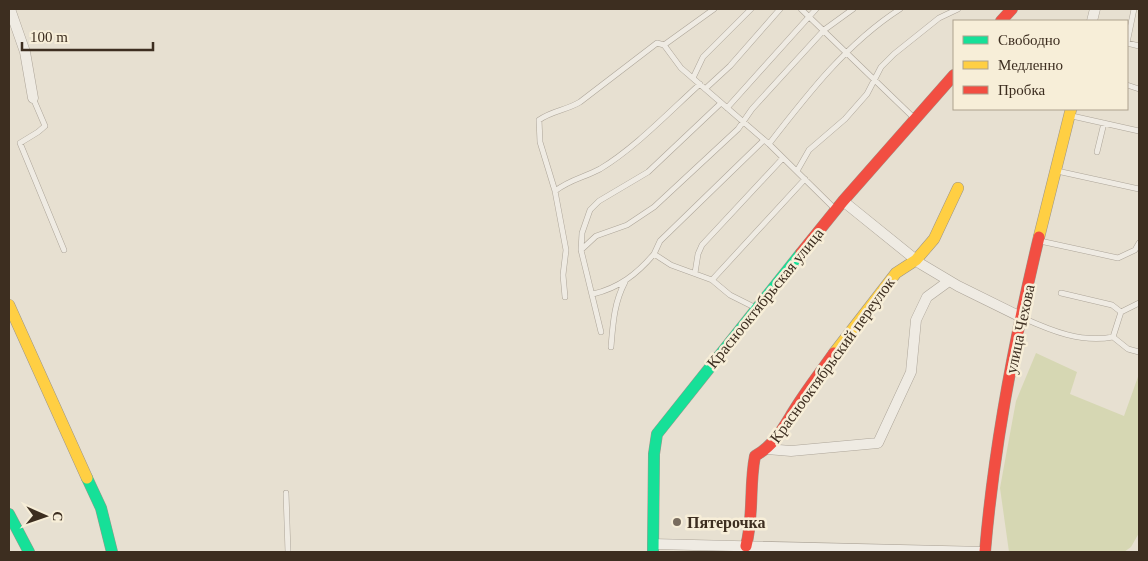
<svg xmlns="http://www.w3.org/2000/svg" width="1148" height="561" viewBox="0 0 1148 561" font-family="Georgia,serif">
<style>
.garden{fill:#d6d7b3}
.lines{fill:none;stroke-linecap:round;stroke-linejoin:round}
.lane-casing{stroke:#ada599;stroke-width:6}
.street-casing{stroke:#ada599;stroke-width:11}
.fast-casing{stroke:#9c958a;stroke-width:12}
.slow-casing{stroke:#9c958a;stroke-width:12}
.jam-casing{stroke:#9c958a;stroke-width:12}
.lane{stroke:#efebe3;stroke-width:5}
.street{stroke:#efebe3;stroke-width:10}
.fast{stroke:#16e098;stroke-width:11}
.slow{stroke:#ffcf43;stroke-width:11}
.jam{stroke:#f24e42;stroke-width:11}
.poi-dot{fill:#786c5e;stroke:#f7eed8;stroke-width:2}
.labels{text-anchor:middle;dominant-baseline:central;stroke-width:5;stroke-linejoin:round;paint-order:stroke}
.street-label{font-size:16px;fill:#3d2e20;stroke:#f7eed8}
.poi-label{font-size:16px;font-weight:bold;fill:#3d2e20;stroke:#f7eed8;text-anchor:start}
</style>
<rect width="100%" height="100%" fill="#e7e0d1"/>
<!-- garden -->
<path class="garden" d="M1036,353L1077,372L1070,394L1124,416L1139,374V533L1131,547L1124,552H1009L1000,488L1016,401Z"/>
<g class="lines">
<defs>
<path id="lane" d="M714,9L664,45L681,68L769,144L835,209
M801,9L914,118
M1127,43L1134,9
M1127,43L1139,46
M693,78L703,57L751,9
M1127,85L1139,89
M705,89L730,66L780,9
M33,98L45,126L38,132L20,143L64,250
M727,108L816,9
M1072,116L1139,131
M769,144C807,95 847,43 900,9
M1097,152L1104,123
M797,171L809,150L845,119L867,94L881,67L894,54L939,18L958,9
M1057,171L1139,189
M555,191L540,142L539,120C551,111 567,110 580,102L657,43L664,45
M1040,241L1118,258L1135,250L1139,243
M581,250L582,233L590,210L599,201L648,172L721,103
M695,273L698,254L702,245L783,158
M712,280L805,179
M1061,293L1112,305L1121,312
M593,294C619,288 637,274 654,254
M565,297L563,275L566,250L555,191C571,179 583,178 600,169C635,148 669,112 700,84
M754,307L730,295L712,280L671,265L654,254L660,241L764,140
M1023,318C1052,331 1081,343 1113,337L1128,349L1139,352
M601,332L581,250L596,236L627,225L654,207L738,129L752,109L824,30L853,9
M1113,337L1121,312L1139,303
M611,347C613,323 614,303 625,282
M286,493L288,552"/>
<path id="street" d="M10,9L25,52L33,98
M1092,21L1095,9
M843,201L921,264L958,286L1021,317
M767,449L791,451L878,443L911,372L916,320L927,297L949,281
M653,544L985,552"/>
<path id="fast" d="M87,478L101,508L112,552
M9,514L29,552
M653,552L654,454L657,434L801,253"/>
<path id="slow" d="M1039,237L1071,109
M9,305L87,478
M834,353L896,273L916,260L934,239L958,188"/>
<path id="jam" d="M1001,21L1012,9
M801,253L843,201L954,75
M746,546C754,516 749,486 755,456C774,445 782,430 793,412C805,392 820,373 834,353
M985,552C994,445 1014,341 1039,237"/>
</defs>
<!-- lane casing -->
<use href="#lane" class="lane-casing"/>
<!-- street casing -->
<use href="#street" class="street-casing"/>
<!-- fast casing -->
<use href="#fast" class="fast-casing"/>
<!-- slow casing -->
<use href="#slow" class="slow-casing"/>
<!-- jam casing -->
<use href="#jam" class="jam-casing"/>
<!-- lane -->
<use href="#lane" class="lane"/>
<!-- street -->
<use href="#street" class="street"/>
<!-- fast -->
<use href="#fast" class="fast"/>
<!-- slow -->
<use href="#slow" class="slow"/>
<!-- jam -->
<use href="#jam" class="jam"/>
</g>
<!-- markers -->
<circle class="poi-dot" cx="677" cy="522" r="5"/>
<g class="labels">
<!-- street labels -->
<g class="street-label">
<text transform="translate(765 298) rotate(-51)">Краснооктябрьская улица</text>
<text transform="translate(1020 329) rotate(-78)">улица Чехова</text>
<text transform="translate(832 360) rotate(-54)">Краснооктябрьский переулок</text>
</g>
<!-- poi labels -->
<g class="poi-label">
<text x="687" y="522">Пятерочка</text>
</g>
</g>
<!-- border -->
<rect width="1148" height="561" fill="none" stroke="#3d2e20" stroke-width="20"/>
<!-- legend -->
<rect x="953" y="20" width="175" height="90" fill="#f7eed8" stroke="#ada18e"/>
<rect x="963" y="36" width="25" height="8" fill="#16e098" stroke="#ada18e"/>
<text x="998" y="45" font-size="15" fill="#3d2e20">Свободно</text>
<rect x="963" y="61" width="25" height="8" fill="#ffcf43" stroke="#ada18e"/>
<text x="998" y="70" font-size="15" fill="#3d2e20">Медленно</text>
<rect x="963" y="86" width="25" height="8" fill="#f24e42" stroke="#ada18e"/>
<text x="998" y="95" font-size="15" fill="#3d2e20">Пробка</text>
<!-- north arrow -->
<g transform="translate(45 516) rotate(92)" stroke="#f7eed8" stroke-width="4" paint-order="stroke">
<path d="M0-4L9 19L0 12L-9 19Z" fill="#3d2e20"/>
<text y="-8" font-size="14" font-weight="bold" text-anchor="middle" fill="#3d2e20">С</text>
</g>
<!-- scale -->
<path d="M22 42v8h131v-8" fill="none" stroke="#3d2e20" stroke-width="2.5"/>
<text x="30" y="42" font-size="15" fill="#3d2e20" stroke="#f7eed8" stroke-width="4" paint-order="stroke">100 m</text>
</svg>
